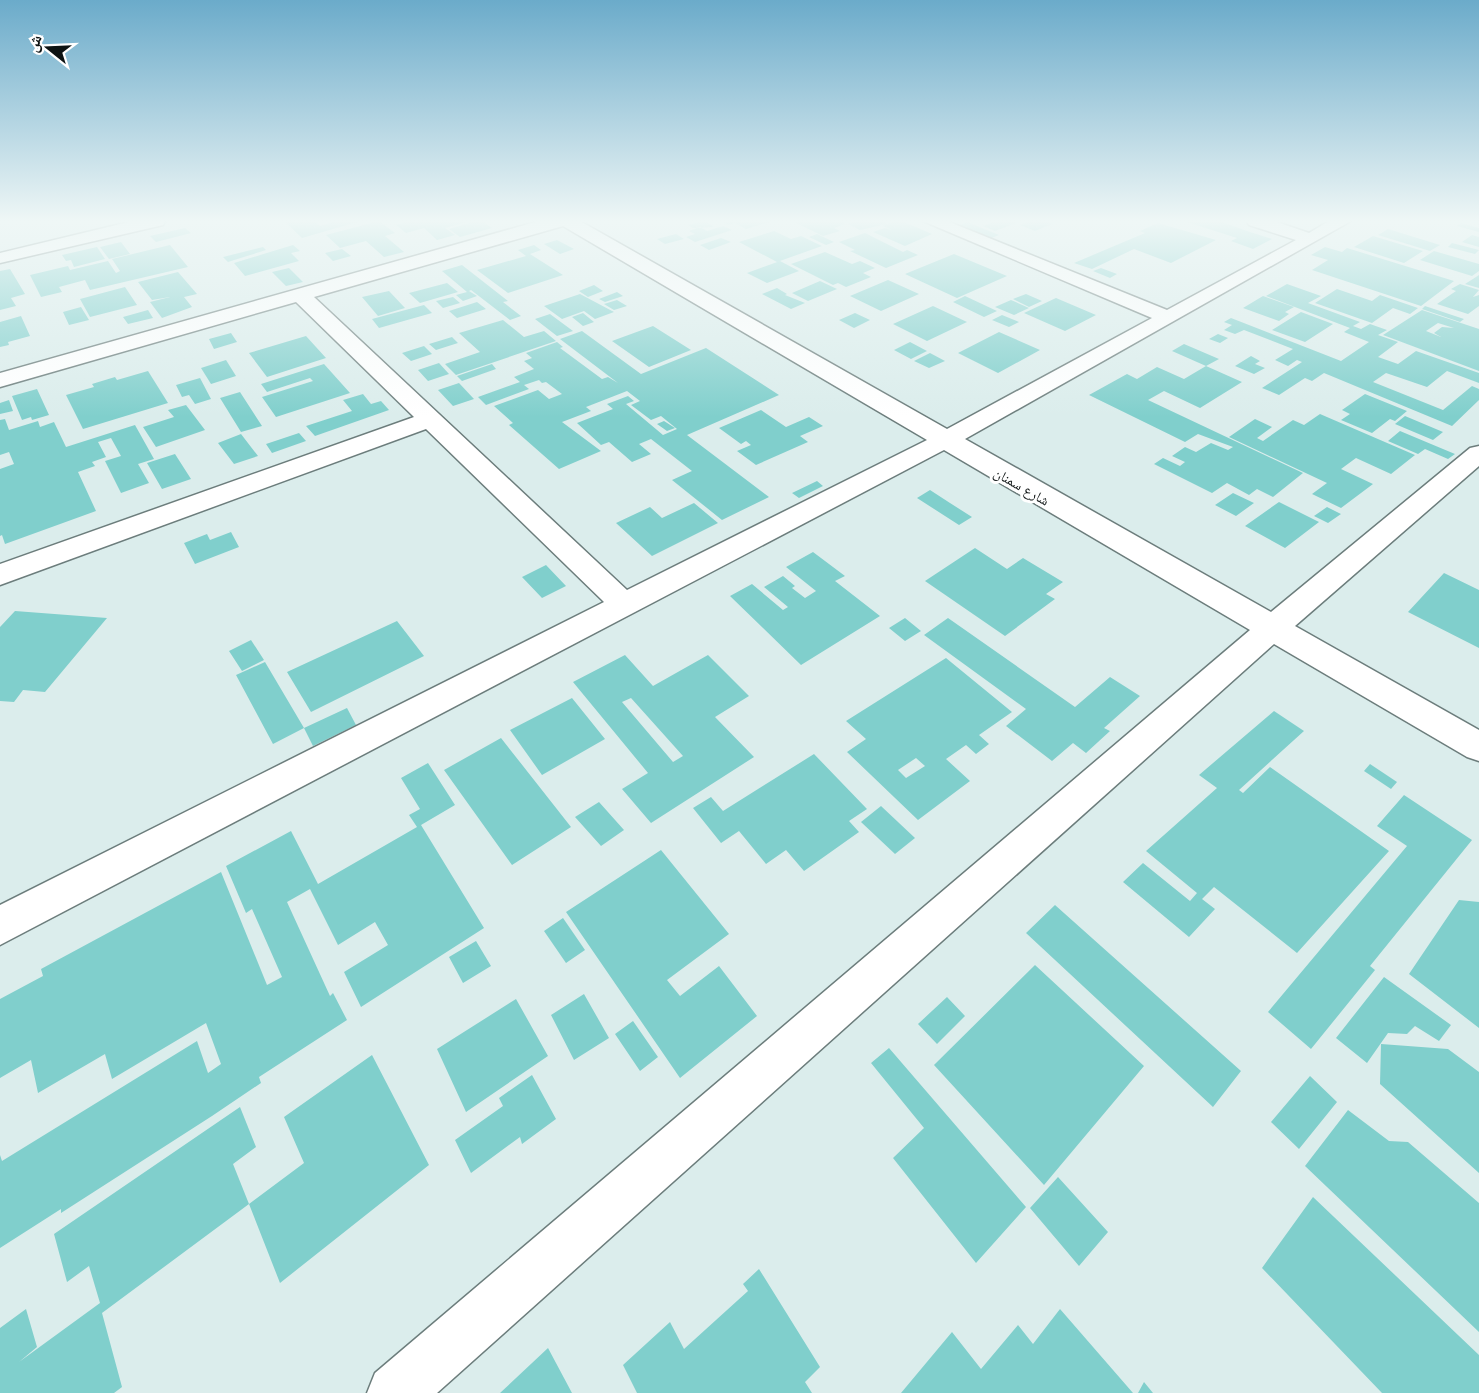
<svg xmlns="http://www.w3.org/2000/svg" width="1479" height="1393" viewBox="0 0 1479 1393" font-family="Inter,'Noto Naskh Arabic',sans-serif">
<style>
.building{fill:#80cfcc;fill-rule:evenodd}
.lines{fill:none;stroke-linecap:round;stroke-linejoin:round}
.minor-casing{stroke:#6c7d7c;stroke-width:3}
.minor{fill:#fff;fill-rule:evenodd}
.labels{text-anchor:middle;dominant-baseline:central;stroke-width:6;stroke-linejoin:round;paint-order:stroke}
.far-street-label{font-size:14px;fill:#0d1313;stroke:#fff}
</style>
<rect width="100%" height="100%" fill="#dbedec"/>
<!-- building -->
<path class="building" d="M284,221H314L320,226L336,221L357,222L302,238Z
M379,221L395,233L385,236L404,252L384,257L366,241L340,248L326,235Z
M411,221H466V222L445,228L455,235L437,240L424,228L406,233L396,225Z
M476,221H482L492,228L460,237L449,229Z
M705,221L714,227L693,228L688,225Z
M721,221H769V222L746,229L735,223L728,225Z
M792,221H840L845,224L834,228L840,231L823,236Z
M856,221H882L887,224L860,230L848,224Z
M895,221H902L932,234L905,246L873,232L885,228L892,230L883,226Z
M996,221H1011L1016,223L995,231L983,226Z
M1028,221H1045L1052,224L1035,231L1020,225Z
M1219,221L1250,232L1272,239L1253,249L1231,241L1237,238L1187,222Z
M967,222L999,235L989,239L957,226Z
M1158,223L1216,240L1171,263L1134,249L1092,269L1074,263L1145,233L1140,231Z
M1461,223L1479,228V232L1457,226Z
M723,226L732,230L695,242L686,237L695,234L689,231L700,227L707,231Z
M185,228L191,233L156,242L150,236Z
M1388,229L1440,245L1430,251L1378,235Z
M774,231L791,239L801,236L822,246L777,262L739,242Z
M865,233L903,252L907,250L918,255L886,268L850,251L855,250L839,242Z
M676,234L684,239L665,244L657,239Z
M817,234L834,242L826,245L809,237Z
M1472,235L1479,237V247L1462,242Z
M1373,236L1423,251L1404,263L1354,247Z
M721,238L731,242L709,250L700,245Z
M557,240L574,249L560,254L544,244Z
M121,242L130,254L109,259L100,247Z
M1452,243L1479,250L1475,254L1448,247Z
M170,245L188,267L90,290L85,280L59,287L62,292L41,297L30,275L68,266L70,270L108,261L116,273L120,271L112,259Z
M293,245L300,251L291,253L299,261L245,276L234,263Z
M534,245L541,250L530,254L563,275L508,293L477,270L526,256L518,250Z
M97,247L105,259L74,267L71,260L66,261L62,255Z
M263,247L266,250L228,262L223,257Z
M1325,247L1342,252L1347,248L1454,281L1421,306L1312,270L1328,260L1311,255Z
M342,249L351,256L333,261L325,253Z
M1434,251L1479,264V271L1472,276L1420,260Z
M825,252L852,264L860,261L875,268L863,273L871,277L846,287L838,283L833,285L791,264Z
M954,254L1007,276L957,298L905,274Z
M780,261L799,271L767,283L747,273Z
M462,265L508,301L503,302L521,316L510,320L471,290L469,291L477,296L463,301L456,295L467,292L442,271Z
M289,268L303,282L286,286L272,272Z
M1101,268L1117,274L1110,278L1093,271Z
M10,269L25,294L11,298L16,306L0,310V271Z
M178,272L197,294L184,297L192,307L162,318L150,302L170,297L152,300L138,282Z
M1479,275V288L1465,284L1476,277Z
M888,280L919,294L881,311L850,296Z
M820,281L837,289L808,301L792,293Z
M447,283L458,292L420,303L409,293Z
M1287,284L1321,296L1308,303L1360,322L1353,326L1361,329L1370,324L1387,330L1378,335L1398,342L1378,357L1398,364L1416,351L1479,373V383L1447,371L1427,387L1386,373L1373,382L1443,410L1472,386L1479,389V400L1452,426L1324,373L1312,381L1305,378L1279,395L1262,388L1302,362L1297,360L1288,366L1275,360L1293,349L1244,330L1235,334L1224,330L1232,325L1224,322L1231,318L1341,361L1369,342L1344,332L1350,328L1266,296Z
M1460,284L1479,290L1473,297L1479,295V306L1468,314L1437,304L1456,291L1451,289Z
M594,285L603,291L588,297L579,291Z
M125,287L137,305L90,317L80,299Z
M777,288L787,294L785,295L805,303L791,309L762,294Z
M1337,289L1372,301L1380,295L1418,308L1410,314L1393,308L1372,323L1315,303Z
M389,291L405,308L378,316L362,297Z
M617,292L623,296L605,302L599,299Z
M580,294L614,312L595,319L584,311L562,319L544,306Z
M1026,294L1042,301L1029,307L1013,299Z
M965,296L997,311L984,317L953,302Z
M1263,296L1294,307L1285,312L1289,314L1279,321L1243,308Z
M453,297L460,303L443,308L436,301Z
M1056,298L1096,315L1065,331L1024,313Z
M617,300L627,306L614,310L604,304Z
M1011,300L1029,308L1014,315L995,307Z
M477,302L486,309L457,318L449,311Z
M424,305L432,313L379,328L372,319Z
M933,306L967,322L927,341L893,324Z
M1425,306L1464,319L1460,322L1422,309Z
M81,307L89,320L69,325L63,312Z
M148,310L153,318L128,324L123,317Z
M1422,310L1479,329V371L1383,335ZM1438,323L1454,328L1442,327L1434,333L1441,337L1426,331Z
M1301,312L1333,324L1305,342L1272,330Z
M583,313L594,322L583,326L572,317Z
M855,313L870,320L854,328L839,320Z
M550,314L573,331L557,336L535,319Z
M1002,315L1019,322L1009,327L992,320Z
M21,316L30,336L8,342L9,345L0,347V322Z
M503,320L524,337L544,331L556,341L456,375L445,364L480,352L459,333Z
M653,326L691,350L649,367L612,341Z
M582,331L641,374L706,348L779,395L687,435L769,497L722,520L672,480L692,471L651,439L639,444L651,454L632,462L609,442L601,445L577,423L613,409L607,404L628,396L634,401L626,404L663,435L677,429L661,416L651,420L631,405L640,401L627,391L586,407L591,411L562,422L601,451L559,469L509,425L513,423L494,406L538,390L549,399L562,394L546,382L542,383L539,380L524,385L529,389L486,405L478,397L520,382L514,377L534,369L524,361L532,358L526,353L557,342L563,347L560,348L602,379L608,377L618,383L560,339Z
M999,332L1040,350L998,373L958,353Z
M231,333L237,342L214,349L209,339Z
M1218,334L1228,338L1220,343L1209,339Z
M306,336L326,358L267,377L249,353Z
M452,337L458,343L436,350L429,344Z
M910,342L927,351L911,359L894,350Z
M1184,344L1219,359L1206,366L1172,351Z
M424,346L432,354L411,361L402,353Z
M930,353L945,361L929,368L914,361Z
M1251,356L1260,361L1255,364L1265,368L1254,374L1235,366Z
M226,360L236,376L211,384L201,368Z
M439,363L449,374L428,381L418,370Z
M324,364L350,393L276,417L262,397L313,381L310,378L267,392L261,384Z
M492,364L496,369L462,381L457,376Z
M1206,366L1242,382L1200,408L1164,391L1148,400L1303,473L1273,497L1257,489L1249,495L1227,483L1212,493L1154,464L1163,458L1180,466L1185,462L1172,456L1185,447L1196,452L1211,443L1228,450L1233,447L1198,434L1185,442L1089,395L1127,374L1137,379L1157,367L1184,379Z
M148,371L168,403L83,429L66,395L94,387L92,384L115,377L117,380Z
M200,378L211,399L195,404L189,395L182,397L176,385Z
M459,383L474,399L453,406L438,390Z
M37,389L49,415L32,420L31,417L22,420L12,396Z
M240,392L262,426L241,432L220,398Z
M363,394L371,404L381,401L389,410L315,436L306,426L352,411L343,400Z
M1365,394L1407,411L1395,421L1390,419L1372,433L1341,420L1350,414L1342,410Z
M9,400L13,411L0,414V403Z
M186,405L205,430L156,447L143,427L174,417L168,410Z
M761,410L786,427L809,417L823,426L800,436L808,442L756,465L737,451L751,445L746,441L741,444L719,428Z
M1320,414L1415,455L1391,474L1356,458L1341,469L1373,484L1341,508L1312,494L1327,483L1229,437L1255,419L1272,427L1257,438L1263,441L1293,420L1304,425Z
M1405,416L1443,432L1433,440L1395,424Z
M5,419L9,430L38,421L40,427L54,422L66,447L135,425L154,459L138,464L149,483L121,493L105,461L121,456L111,438L98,442L106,457L92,462L95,466L78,472L96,511L5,544L2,535L0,536V469L14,464L9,452L0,455V420Z
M664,421L675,428L667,431L657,424Z
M1400,431L1431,444L1455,454L1448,459L1425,449L1418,454L1388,441Z
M299,433L306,441L272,453L266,444Z
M241,434L258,456L234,464L218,443Z
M175,454L191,479L162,489L147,463Z
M817,481L823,486L799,498L792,493Z
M930,490L950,503L972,517L959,525L917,498Z
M1233,493L1254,503L1236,516L1215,505Z
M1279,502L1319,522L1285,548L1245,526Z
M694,503L718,523L652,556L616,523L650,507L662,518Z
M1327,507L1341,514L1328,523L1314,516Z
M231,532L239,547L195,564L184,543L207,534L210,540Z
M975,548L1007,569L1023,558L1063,582L1046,594L1055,599L1005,636L925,581Z
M813,552L845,576L835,581L880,616L801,665L730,596L752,584L783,610L788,607L764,587L783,576L795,586L792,588L805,598L816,591L786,567Z
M546,565L566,586L542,598L522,577Z
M1444,573L1479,590V648L1408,612Z
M15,611L107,618L45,692L23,690L14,702L0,701V627Z
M905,618L921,631L905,641L889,628Z
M948,618L1075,707L1110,677L1140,696L1104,728L1110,731L1086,753L1073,743L1052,761L1006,726L1026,709L924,635Z
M397,621L424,656L311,712L287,672Z
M251,640L264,660L242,671L229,651Z
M625,655L653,686L708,655L749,696L715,717L754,757L651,823L622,789L648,773L573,682ZM631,698L683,756L673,762L622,702Z
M946,658L1012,712L979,735L989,744L976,754L966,745L946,759L970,781L918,820L847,752L866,739L846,721ZM916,758L925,766L906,778L898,770Z
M265,662L304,728L273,744L236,675Z
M572,698L605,739L542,775L510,730Z
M347,708L356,725L313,746L304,728Z
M1274,711L1304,731L1239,790L1243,793L1270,767L1389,851L1297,953L1214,887L1202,899L1215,909L1189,937L1123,882L1143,863L1190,901L1197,893L1146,851L1217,788L1199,775Z
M501,738L571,827L512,865L444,770Z
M814,754L867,809L849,821L859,832L804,871L786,850L766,864L739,831L721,843L693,808L711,797L723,811Z
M428,763L455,805L421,825L484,928L361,1007L344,972L388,945L375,922L338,945L310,889L287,902L330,996L333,993L347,1020L259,1077L261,1083L212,1116L61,1213V1209L0,1248V1155L2,1161L197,1041L208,1073L221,1064L206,1023L112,1079L105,1054L38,1093L31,1060L0,1078V999L43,976L41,969L221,872L267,985L282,977L252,909L246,913L226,866L291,831L318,884L417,827L409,815L420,809L401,778Z
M1370,764L1397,782L1391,789L1364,771Z
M1404,795L1472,840L1370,966L1375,970L1311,1049L1268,1012L1407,846L1377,826Z
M599,802L624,830L601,846L575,817Z
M881,806L915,838L895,854L861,822Z
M661,850L729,934L667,980L680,996L719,966L757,1016L680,1078L566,912Z
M1459,900L1479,902V1028L1409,974Z
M1055,905L1241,1071L1213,1107L1026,933Z
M563,918L585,950L566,963L544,931Z
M476,941L491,966L463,983L449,957Z
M1035,965L1144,1066L1044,1185L934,1065Z
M1384,977L1451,1025L1439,1041L1415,1026L1407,1034L1388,1033L1367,1063L1336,1038Z
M584,994L609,1038L574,1060L551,1015Z
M947,997L965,1016L937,1044L918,1024Z
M516,999L548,1056L466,1112L437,1049Z
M633,1021L658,1057L640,1071L615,1034Z
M1381,1044L1448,1049L1479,1072V1173L1380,1084Z
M889,1048L1026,1207L976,1263L893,1158L924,1128L871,1063Z
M372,1055L429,1165L280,1283L249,1204L304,1163L284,1117Z
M532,1075L556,1119L522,1144L520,1137L471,1173L455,1140L503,1106L499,1098Z
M1310,1076L1337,1102L1299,1149L1271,1122Z
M240,1107L256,1147L233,1164L249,1204L102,1313L122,1387L114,1393H0V1328L26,1309L37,1347L19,1362L100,1303L89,1266L67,1282L54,1234Z
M1348,1110L1389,1141L1408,1142L1479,1203V1332L1305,1166Z
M1058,1177L1108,1232L1079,1266L1030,1208Z
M1313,1197L1479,1355V1393H1382L1262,1268Z
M759,1269L820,1367L805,1382L812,1393H637L623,1365L670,1322L684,1349L748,1291L743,1284Z
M1060,1309L1133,1393H901L952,1332L981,1369L1018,1325L1033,1344Z
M548,1348L572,1393H500Z
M1144,1382L1153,1393H1138Z"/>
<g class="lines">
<defs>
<path id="minor" d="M133,221H165L163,225L0,263V253Z
M539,221H580L947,429L1152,318L923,221H947L1167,310L1296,240L1249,225L1247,221H1274L1309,233L1329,221H1351L965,439L1271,612L1470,448L1479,446V466L1295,626L1479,730V761L1467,757L1274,644L437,1393H367L375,1373L1250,630L944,450L0,945V905L604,602L426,429L0,585V564L414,417L296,302L0,387V373ZM563,226L927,440L627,590L314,297Z"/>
</defs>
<!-- minor casing -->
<use href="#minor" class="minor-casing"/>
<!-- minor -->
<use href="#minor" class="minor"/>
</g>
<!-- sky -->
<linearGradient id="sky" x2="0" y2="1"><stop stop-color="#6babca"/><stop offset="0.53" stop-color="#eff7f6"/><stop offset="1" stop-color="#eff7f6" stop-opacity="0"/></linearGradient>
<rect width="1479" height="417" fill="url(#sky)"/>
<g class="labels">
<!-- far-street labels -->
<g class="far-street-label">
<text transform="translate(1022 486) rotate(30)">شارع سمنان</text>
</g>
</g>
<!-- north arrow -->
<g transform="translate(48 48) rotate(288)" stroke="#ffffff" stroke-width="4.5" paint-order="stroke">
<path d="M0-4.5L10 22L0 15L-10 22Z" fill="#0d1313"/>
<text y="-9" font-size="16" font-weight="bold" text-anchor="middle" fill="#0d1313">ش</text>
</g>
</svg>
